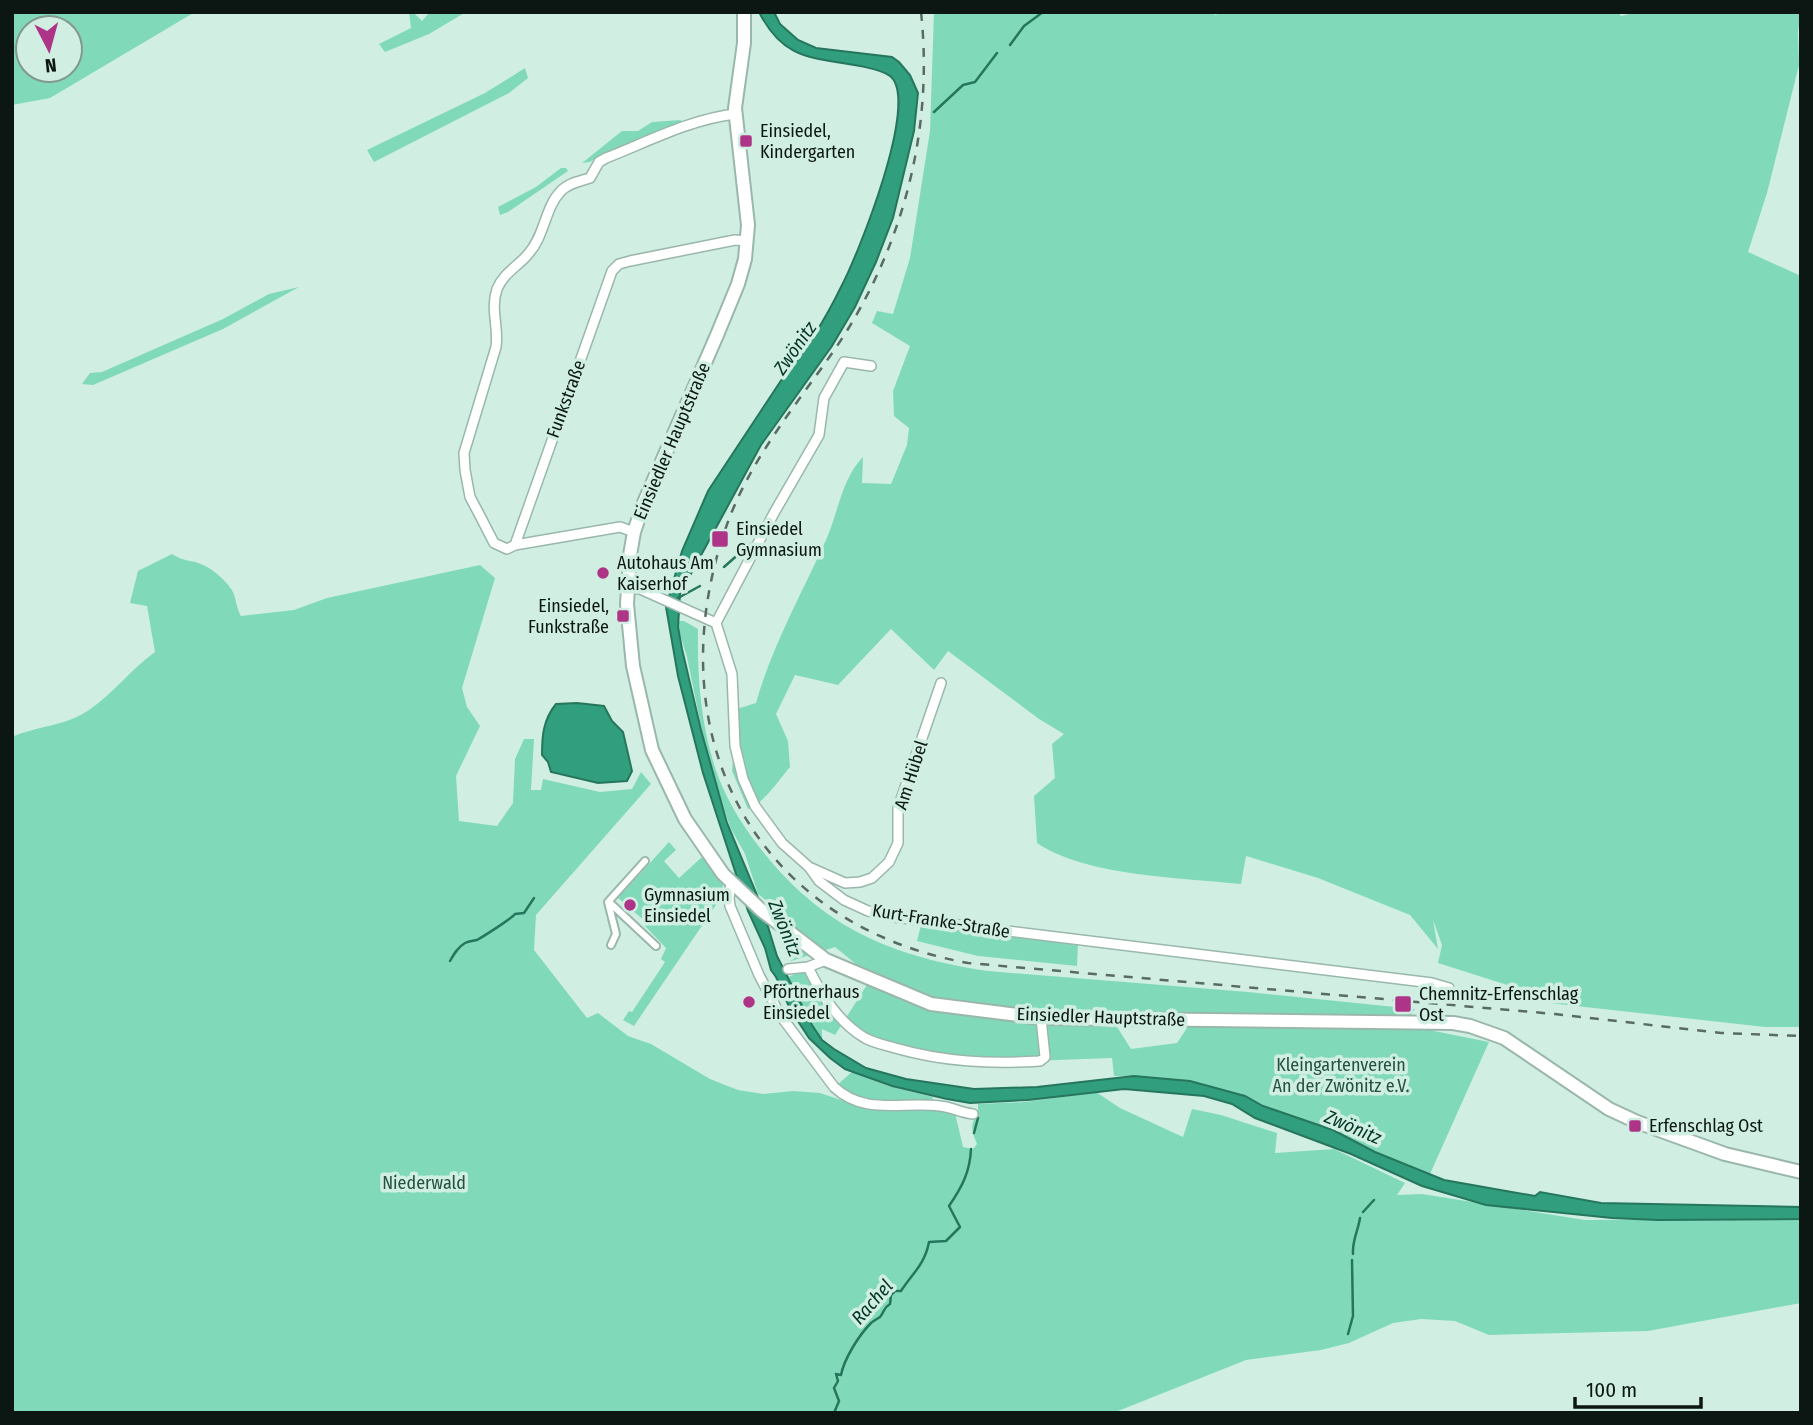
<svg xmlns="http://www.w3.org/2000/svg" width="1813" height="1425" viewBox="0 0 1813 1425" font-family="'Fira Sans Condensed',sans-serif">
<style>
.green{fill:#80daba;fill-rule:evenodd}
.water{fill:#319e7d;stroke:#26765d;stroke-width:2}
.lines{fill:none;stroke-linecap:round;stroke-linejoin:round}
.stream{stroke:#26765d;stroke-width:2.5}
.pedestrian-casing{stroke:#9ab7ab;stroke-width:10}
.minor-casing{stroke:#9ab7ab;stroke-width:12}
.secondary-casing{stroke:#9ab7ab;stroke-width:16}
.pedestrian{stroke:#fff;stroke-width:6}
.minor{stroke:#fff;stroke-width:9}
.secondary{stroke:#fff;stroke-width:12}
.rail{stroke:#596b64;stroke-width:2.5;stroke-dasharray:9 9;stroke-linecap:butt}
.poi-dot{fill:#ae3487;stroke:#d0efe2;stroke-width:2.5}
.labels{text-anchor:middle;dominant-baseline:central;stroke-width:7;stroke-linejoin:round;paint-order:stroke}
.poi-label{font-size:18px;fill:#0c1713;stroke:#d0efe2;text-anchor:start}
.street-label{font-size:18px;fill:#0c1713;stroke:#d0efe2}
.park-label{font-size:18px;fill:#255142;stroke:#d0efe2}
.water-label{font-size:19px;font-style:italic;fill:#043527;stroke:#d0efe2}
</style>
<rect width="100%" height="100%" fill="#d0efe2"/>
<!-- green -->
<path class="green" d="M12,12H195L50,98L12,105ZM28,28H70V70H28Z
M409,12H413L422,21L430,12H466L429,34L385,52L379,44L411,28Z
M934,12H1212L1215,15L1224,12H1618L1621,16L1637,12H1801L1798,32L1799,65L1767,193L1748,252L1801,276V1027H1765L1549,1003L1542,996L1438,963L1442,945L1433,920L1438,949L1410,915L1318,878L1246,856L1241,884C1183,878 1085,876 1037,843L1034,796L1055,778L1052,744L1064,734L1039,719L948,651L934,670L891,629L838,685L795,675L776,714L788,741L790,767C778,781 765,802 748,809L732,771L737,709L756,703C772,646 802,593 826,540C838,513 842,478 863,457L862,483L891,484L907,445L909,428L894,416L893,391L910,346L872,323L877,311L893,314L910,258L930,131Z
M525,68L528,78L509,93L374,162L367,150L485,93Z
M681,120V125L602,154L590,162L582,163L622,131H638L652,122Z
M561,168H566L568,171L508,212L500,215L498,207L536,187Z
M299,287L223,329L93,385L82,384L90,373L102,372L223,319L269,294Z
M172,554C186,563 191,559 203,565C211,568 224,579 229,586C237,595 235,606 241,616L294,610L327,598L480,565L495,578L462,688L467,707L480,726L456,776L459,821L497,826L513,803L515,759L524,739H534L531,790H541L543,779L600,792L632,789L641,772L651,784L536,915L534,950L587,1018L598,1013L628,1036L651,1044L710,1079L738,1090L763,1094L793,1091L820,1093L862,1107L940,1109L955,1113L963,1147L973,1149L977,1144C972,1132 969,1124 978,1114V1104L1025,1102L1096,1092L1120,1108L1183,1137L1192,1109L1221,1115L1277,1133L1275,1153L1334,1149L1405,1183L1397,1195L1422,1194L1585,1220L1801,1219V1303L1648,1331L1489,1335L1455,1321L1421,1319L1393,1323L1349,1343L1321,1350L1246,1360L1113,1413H12V737C37,726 66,726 89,710C113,694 131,669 155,652L147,606L130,603L138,571Z
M676,621H684L698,629C697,677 701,730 718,776C728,803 746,831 764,853C825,929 894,957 988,971L1248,992L1415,1009L1409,1017L1414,1027L1489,1042L1430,1174L1375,1152L1333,1130L1263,1106L1245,1096L1190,1081L1134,1076H1114L1112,1058L970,1063L877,1043L844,1021L835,1035L822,1029V1040L805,1014L789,977L808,967L844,1021L870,980L931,1004L1112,1019L1131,1049L1177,1043L1195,1016L1040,1011L932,999L862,969L835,947L791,961L786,942L793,922L758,894L745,854L730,827L707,755L687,657Z
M669,842L676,850L664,861L679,878L702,857L723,883L722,896L634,1026L623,1020L629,1011L632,1012L665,962L661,959L666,948L644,925L646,922L618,898Z
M921,925L1078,944L1077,966L978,956L917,941Z
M852,1072L888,1086L933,1097L931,1104H876L851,1097L837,1085Z"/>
<!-- water -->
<path class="water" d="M759,12H774L780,24L798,40L816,48L892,57L899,62L910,75L918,93L914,131L893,218L876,262L855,307L832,346L761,445L680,594L678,627L682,649L701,730L727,823L762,907L777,956L812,1025L822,1040L834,1049L866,1068L906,1079L974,1089L1037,1087L1134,1076L1190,1081L1245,1096L1263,1106L1333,1130L1375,1152L1444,1180L1535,1196L1540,1192L1601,1203L1801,1207V1219L1658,1220L1612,1218L1486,1205L1422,1186L1351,1154L1255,1118L1232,1104L1204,1096L1124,1089L1028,1100L970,1103L947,1099L892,1086L845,1069L830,1058L809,1038L790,1009L776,977L771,970L765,948L748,911L703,773L678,676L666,607L682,551L708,491L784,376C806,350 826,318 841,287C857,257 921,100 890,76C882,70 869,68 860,66C812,57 784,61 759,12Z
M577,703L604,706L612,721L623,732L632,771L627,781L598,783L551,772L548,762L542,755C542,736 543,720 556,704Z"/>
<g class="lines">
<!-- stream -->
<path class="stream" d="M1010,45L1024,26L1043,12
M934,112L963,85L975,82L997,53
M724,567L750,544
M678,598L700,586
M450,961C454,954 458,947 465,943C469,941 473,941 477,940C484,936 511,919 515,914L524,913L534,898
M974,1133L978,1118
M1363,1212L1374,1200
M1353,1254C1352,1241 1358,1231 1360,1218
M1348,1334L1353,1316L1352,1260
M834,1413L839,1401L834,1388L838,1381L836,1374L841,1375C844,1359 859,1335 871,1323C872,1322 880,1317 880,1317C885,1311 883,1308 890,1304L891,1295L895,1291H901C912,1274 925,1264 929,1242L946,1241L960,1227L949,1206C962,1187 970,1172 971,1149"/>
<defs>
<path id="pedestrian" d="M609,902L656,946
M611,945L616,934L608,902L645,861"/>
<path id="minor" d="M634,532L620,527L515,545L507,549L494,543L478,512L470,497L465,470L464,453L496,347C499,327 490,309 497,289C504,272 519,266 529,253C545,235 545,207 561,191C568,183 581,181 590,178L599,162L606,158C647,142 691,119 735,114
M515,545L612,271L619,264L630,261L735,240L747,241
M627,588L640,589L716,623L732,674L735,746L743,779L755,806L782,843L809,867L819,881L844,900L868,911L894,917L1432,983L1449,988
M716,623L774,513L819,435L824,398L844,362L871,366
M809,867L845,883L860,882L872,878L889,862L898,843V808L941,683
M731,883L729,898L730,906L759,975L780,1015L834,1087C865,1116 902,1101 940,1106C951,1107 962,1113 973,1114
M808,967C821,994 838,1022 865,1038C874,1043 885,1045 895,1048C944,1062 990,1064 1040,1061L1045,1057L1041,1018
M788,969L808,967L826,960"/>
<path id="secondary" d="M744,12V43L735,108L748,225L745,259L738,284L717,335L643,505L634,532L630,555L627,604L633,666L652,750L685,819L723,874L761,910L826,960L931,1004L1041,1018L1453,1023L1470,1026L1504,1038L1609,1109L1637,1122L1725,1154L1801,1172"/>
</defs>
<!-- pedestrian casing -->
<use href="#pedestrian" class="pedestrian-casing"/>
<!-- minor casing -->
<use href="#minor" class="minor-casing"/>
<!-- secondary casing -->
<use href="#secondary" class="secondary-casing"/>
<!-- pedestrian -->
<use href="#pedestrian" class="pedestrian"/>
<!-- minor -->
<use href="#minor" class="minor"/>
<!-- secondary -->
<use href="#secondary" class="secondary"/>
<!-- rail -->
<path class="rail" d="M921,12C934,131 902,251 835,349C797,404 753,456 729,519C653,724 747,923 968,963L1555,1014L1721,1033L1801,1036"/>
</g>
<!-- markers -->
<g class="poi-dot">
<rect x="739" y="134" width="14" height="14" rx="3.5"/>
<rect x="711" y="530" width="18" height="18" rx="3.5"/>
<circle cx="603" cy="573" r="7"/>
<rect x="616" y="609" width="14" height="14" rx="3.5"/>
<circle cx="630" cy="905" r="7"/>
<circle cx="749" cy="1002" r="7"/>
<rect x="1394" y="995" width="18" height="18" rx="3.5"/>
<rect x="1628" y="1119" width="14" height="14" rx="3.5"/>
</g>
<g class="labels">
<!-- poi labels -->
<g class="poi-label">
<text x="760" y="131">Einsiedel,<tspan x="760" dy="21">Kindergarten</tspan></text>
<text x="736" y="529">Einsiedel<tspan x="736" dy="21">Gymnasium</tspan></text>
<text x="617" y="563">Autohaus Am<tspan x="617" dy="21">Kaiserhof</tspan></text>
<text x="609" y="606" text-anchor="end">Einsiedel,<tspan x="609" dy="21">Funkstraße</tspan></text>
<text x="644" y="895">Gymnasium<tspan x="644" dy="21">Einsiedel</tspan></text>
<text x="763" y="992">Pförtnerhaus<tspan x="763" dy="21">Einsiedel</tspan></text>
<text x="1419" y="994">Chemnitz-Erfenschlag<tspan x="1419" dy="21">Ost</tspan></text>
<text x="1649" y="1126">Erfenschlag Ost</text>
</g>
<!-- street labels -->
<g class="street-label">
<text transform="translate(566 399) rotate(-70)">Funkstraße</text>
<text transform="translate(672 441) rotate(-67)">Einsiedler Hauptstraße</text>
<text transform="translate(911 775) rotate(-72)">Am Hübel</text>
<text transform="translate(941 921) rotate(9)">Kurt-Franke-Straße</text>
<text transform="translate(1101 1017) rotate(2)">Einsiedler Hauptstraße</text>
</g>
<!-- park labels -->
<g class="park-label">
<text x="1341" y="1065">Kleingartenverein<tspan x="1341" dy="21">An der Zwönitz e.V.</tspan></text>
<text x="424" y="1183">Niederwald</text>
</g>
<!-- water labels -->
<g class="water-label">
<text transform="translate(795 348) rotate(-55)">Zwönitz</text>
<text transform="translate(785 928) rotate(68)">Zwönitz</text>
<text transform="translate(1353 1127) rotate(23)">Zwönitz</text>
<text transform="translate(872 1302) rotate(-49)">Rachel</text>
</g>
</g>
<!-- border -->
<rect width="1813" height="1425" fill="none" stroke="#0c1713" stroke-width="28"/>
<!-- north arrow -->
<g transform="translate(49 49) rotate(174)"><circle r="33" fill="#d0efe2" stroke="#82998f" stroke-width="2"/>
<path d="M0-5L12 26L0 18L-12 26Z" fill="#ae3487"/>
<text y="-10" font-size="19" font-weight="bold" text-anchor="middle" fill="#0c1713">N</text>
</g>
<!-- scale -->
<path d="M1575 1397v10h126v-10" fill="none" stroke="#0c1713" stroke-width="3.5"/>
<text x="1586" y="1397" font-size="21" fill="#0c1713" stroke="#d0efe2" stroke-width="5" paint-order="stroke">100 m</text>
</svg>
